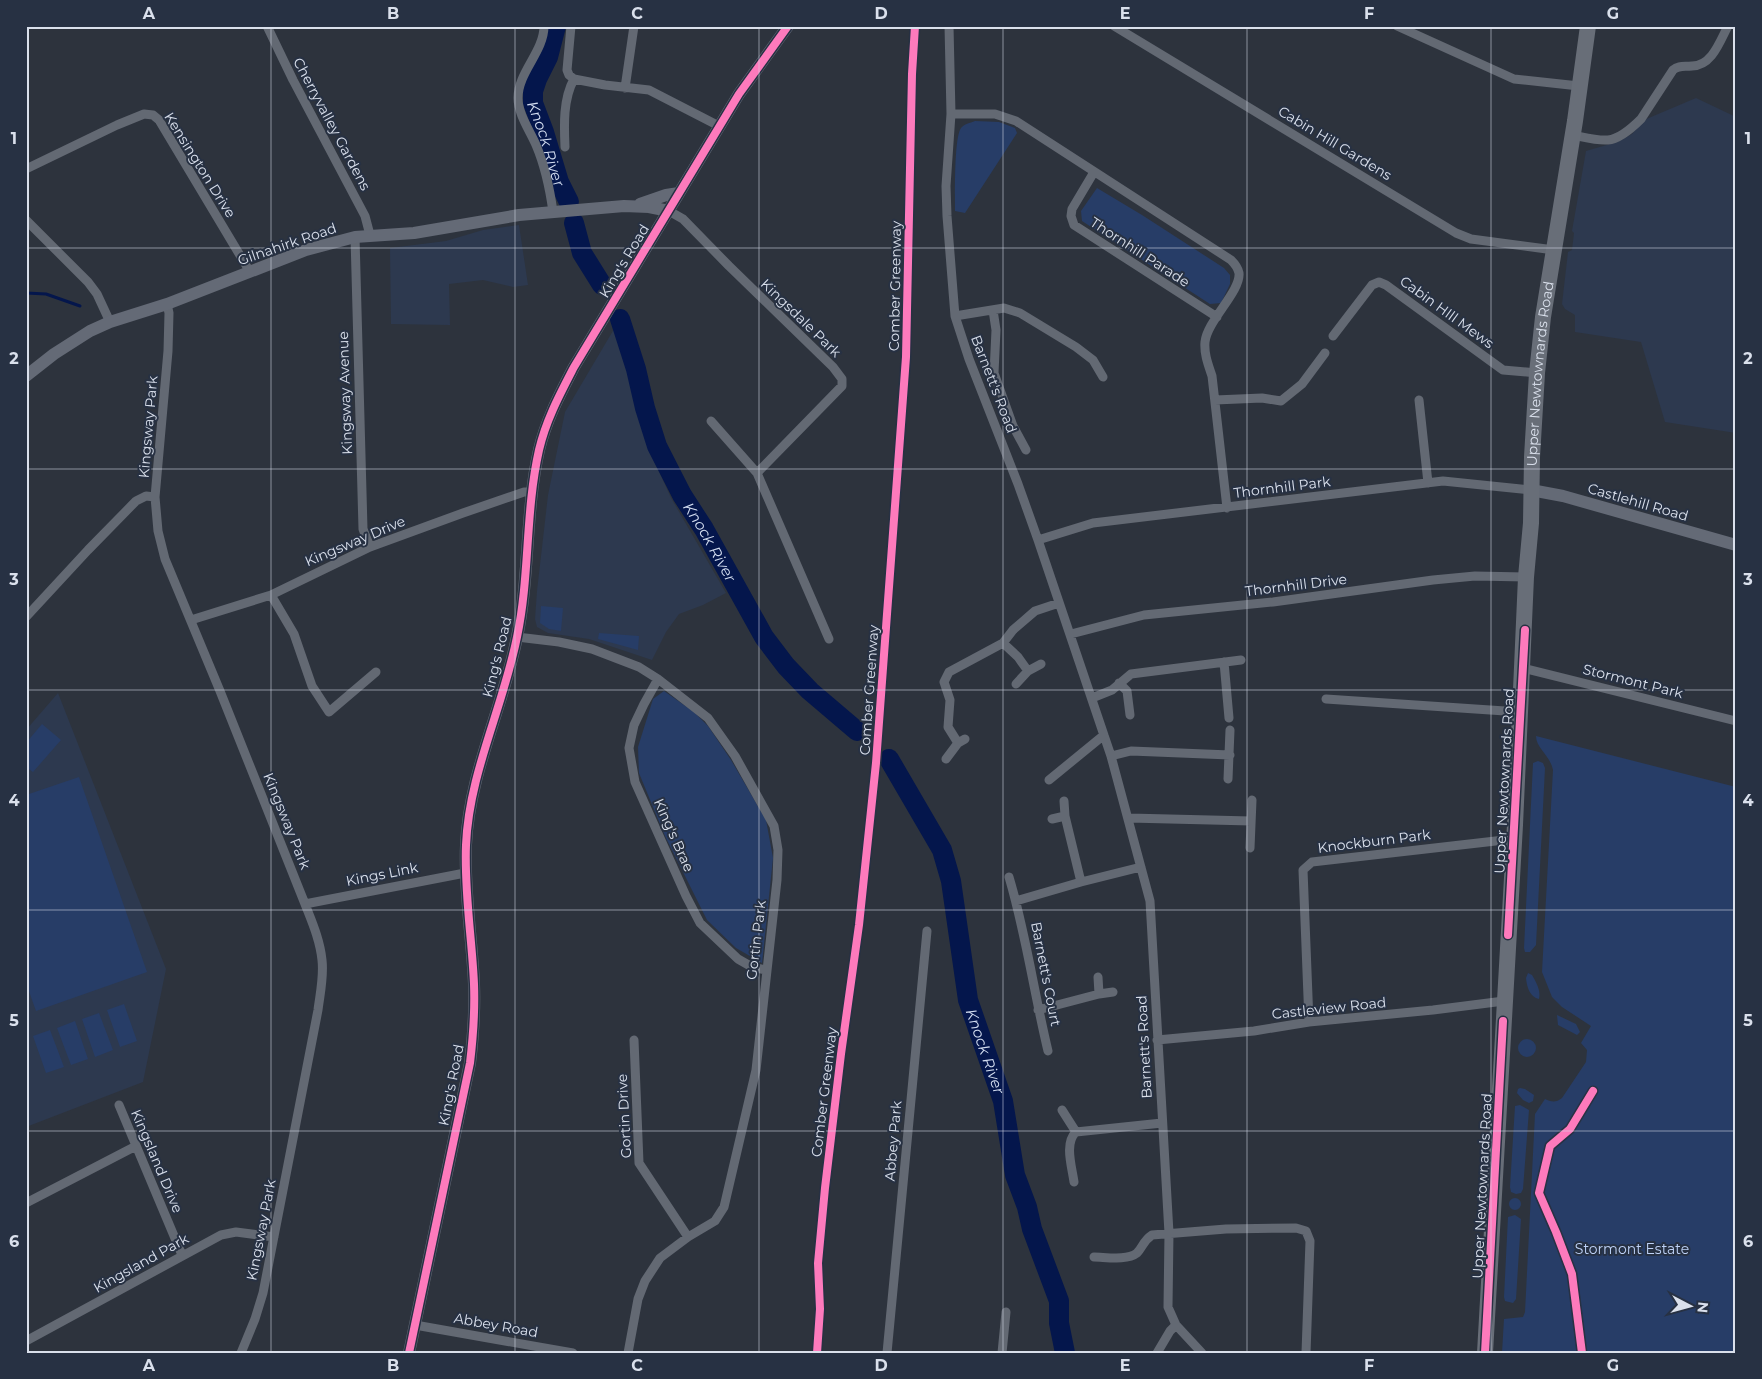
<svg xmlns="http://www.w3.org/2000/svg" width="1762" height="1379" viewBox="0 0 1762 1379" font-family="Montserrat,sans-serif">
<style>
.built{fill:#2d394f}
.green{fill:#273d67}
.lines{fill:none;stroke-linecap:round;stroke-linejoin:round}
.stream{stroke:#04164c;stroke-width:3}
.river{stroke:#04164c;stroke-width:20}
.street{stroke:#636973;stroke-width:9}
.secondary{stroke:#646a76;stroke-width:12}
.highway{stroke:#686e78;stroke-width:16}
.cycleway-casing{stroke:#273143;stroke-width:11}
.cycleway{stroke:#fd7abc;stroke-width:8}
.grid{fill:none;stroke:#dae0ec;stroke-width:1;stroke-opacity:0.55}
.labels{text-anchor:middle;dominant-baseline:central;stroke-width:4;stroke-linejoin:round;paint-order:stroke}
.street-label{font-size:14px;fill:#dae0ec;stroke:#273143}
.park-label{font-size:14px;fill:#bed2f7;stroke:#273143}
.water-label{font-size:15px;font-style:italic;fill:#d3ddf0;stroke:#273143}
.neatline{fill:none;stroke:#dae0ec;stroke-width:2}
.grid-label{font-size:16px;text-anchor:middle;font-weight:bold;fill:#dae0ec}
</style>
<rect width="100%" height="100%" fill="#2d333d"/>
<!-- built -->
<path class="built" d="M1696,98L1736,117V433L1665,422L1641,342L1575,332V315L1565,309L1562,304L1568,252L1572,250L1574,233L1572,231L1586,151L1617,142L1632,134L1644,120Z
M519,225L528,285L513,287L483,280L449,284L450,325L391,324L390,248L446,241L483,230Z
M617,324L620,326L634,370L649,449L671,498L726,593L703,605L679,614L666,632L652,660L589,639L548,633L537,627L535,619L537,591L548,495L565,412Z
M58,693L166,969L143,1082L26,1127V730Z"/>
<!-- green -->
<path class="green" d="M975,121L999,122L1015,128L1017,133L965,213L955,211C955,197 954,137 961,128C964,124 970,123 975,121Z
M1097,188L1142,215L1224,268L1230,275V284L1221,303L1210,304L1082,221L1081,211Z
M541,606L563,608L561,631L549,629L540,623Z
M599,633L639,636L638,650L598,639Z
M664,691L694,712L708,726L731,760L766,820L773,858L762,963L736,948L707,920L665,836L639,773L638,747L653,699Z
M42,724L61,740L33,772L26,767V743Z
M1536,736L1736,787V1353H1502L1504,1319L1523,1317L1525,1312L1535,1114L1545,1099C1551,1102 1556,1103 1562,1098L1586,1062L1587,1050L1581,1043L1591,1026L1562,1007L1552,997L1542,972L1553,770C1550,755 1536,748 1536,736Z
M1538,761L1543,763L1545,768L1536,945L1530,952H1525L1524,948L1533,763Z
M79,777L147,972L36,1011L26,983V795Z
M1528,973L1532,975C1536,982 1541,990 1539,999C1530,997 1527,988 1526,978Z
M124,1004L137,1041L120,1047L107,1010Z
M99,1013L113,1050L95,1057L82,1019Z
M1557,1015L1576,1024L1580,1032L1577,1035L1558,1025Z
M75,1021L88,1059L71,1065L57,1028Z
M50,1030L64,1067L46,1073L33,1036Z
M1518 1048a9 9 0 1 1 18 0a9 9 0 1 1-18 0Z
M1520,1088L1525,1089L1534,1095L1533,1101L1529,1103L1523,1100L1517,1093L1518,1089Z
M1520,1105L1529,1110L1523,1189L1521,1193L1516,1194L1511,1192L1510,1187L1515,1106Z
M1509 1204a6 6 0 1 1 12 0a6 6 0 1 1-12 0Z
M1515,1215L1521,1219L1516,1299L1513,1303L1505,1301L1504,1297L1508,1217Z"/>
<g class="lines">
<!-- stream -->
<path class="stream" d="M26,293L46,294L80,306"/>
<!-- river -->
<g class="river">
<path id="s1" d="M556,26L548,57L537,79L533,91V103L544,132L559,182L569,202"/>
<path d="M574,223L582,253L602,285"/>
<path id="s2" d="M620,319L636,369L645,408L657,446L682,495L704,529L764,637L786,666L810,691L857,731"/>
<path id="s3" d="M889,759L942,850L951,881L968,1000L1003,1101L1015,1175L1027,1207L1032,1229L1059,1301V1323L1065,1353"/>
</g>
<!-- street -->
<path class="street" d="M267,26L293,80L365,216L370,235
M544,26C544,52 518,72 518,98C518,114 530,131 536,145C545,166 550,190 553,212
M571,26L567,70L569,75L574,79L605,85L649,90L719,126
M949,26L951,114L946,186L947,216L955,316L969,359L1018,484L1038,540L1111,756L1150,901L1169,1233L1168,1307L1176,1325L1202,1353
M1114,26L1456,233L1471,239L1554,250
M1397,26L1514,79L1579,86
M625,88L634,26
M951,114H995L1016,121L1231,260C1235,264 1238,268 1239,273C1241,291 1207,321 1205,342C1204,354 1208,364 1212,376L1227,508
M1572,135C1583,137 1597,141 1608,140C1620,139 1633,127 1641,119L1673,70C1679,65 1684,67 1692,66C1712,66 1720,41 1728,26
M565,147C564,125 563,99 574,79
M26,169L117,125L144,114L153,115L159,120L250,272
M1094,172L1072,209L1071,216L1074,225L1217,317
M669,211L683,219L729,266L833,367L842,379V386L757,473
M26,220L88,282L97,294L110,322
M355,237L363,529L370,547
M167,304L169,313L168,351L155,497L158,531L165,559L220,691L305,904C312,922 320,940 322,960C324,977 320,994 318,1010L263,1293L255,1319L241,1353
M993,310L996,330L994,373L1013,426L1026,450
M955,316L1004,308L1020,313L1076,347L1093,360L1103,377
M1333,336L1372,285L1379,282L1386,285L1503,370L1537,373
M1215,400L1262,398L1281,401L1302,384L1325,353
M1419,400L1428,483
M711,421L757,473L829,639
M1038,540L1093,523L1443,481L1531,490
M271,595L294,634L312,686L329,712L376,672
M26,617L88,550L136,501L146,496L155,497
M191,620L271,595L370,547L463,513L524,492H532
M1071,634L1144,615L1273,602L1433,580L1475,576L1526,577
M517,637L559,642L592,649L639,667L658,679L708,718L735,756L774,826L778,850L777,880L756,1070L724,1207L715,1221L688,1237L660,1258L645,1281L638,1299L628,1353
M1003,643L1018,657L1028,671
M1224,662L1229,718
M1523,668L1736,721
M658,679L644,704L634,725L629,748L635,782L686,896L700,923L738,959L752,967L766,970
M1119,683L1127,691L1130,715
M1016,684L1028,671L1041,664
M1092,698L1112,690L1131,674L1241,660
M1326,699L1520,712
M958,743L948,727L950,700L944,682L949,672L1003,643L1013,630L1035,611L1059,603
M1111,756L1131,751L1230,755
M946,759L958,743L965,739
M1228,779L1230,730
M1049,780L1104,735
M1064,801L1065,816L1081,882
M1129,818L1251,821
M1052,819L1065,816
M1250,848L1252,800
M1009,877C1026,934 1034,993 1048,1051
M1016,901L1081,882L1141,867
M305,904L465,873
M1098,977L1099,994
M1038,1010L1099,994L1113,992
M1309,1022L1303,870L1312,862L1513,839
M634,1040L639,1163L688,1237
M1157,1040L1254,1031L1309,1022L1433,1010L1504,1001
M119,1105L182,1255
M1062,1110L1076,1132
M1074,1182C1072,1167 1064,1143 1076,1132L1162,1123
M26,1203L136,1146
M1094,1257C1105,1257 1127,1261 1137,1253C1143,1247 1143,1241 1152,1235L1226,1229L1296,1228L1306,1231L1310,1241L1306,1353
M415,1325L573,1353
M26,1341L221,1235L236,1232L274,1237
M887,1353L927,931
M1002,1353L1006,1312
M1157,1353L1170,1331L1176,1325"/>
<!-- secondary -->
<path class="secondary" d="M640,204L666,195L679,193
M26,376L54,354L90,331L110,322L167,304L306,250L355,237L414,233L519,215L624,206L649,207L669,211
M1531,490L1563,496L1736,545
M409,1353L470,1063C473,1038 475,1010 474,984C472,938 464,892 466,845C469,773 503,708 517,637C530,576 525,512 539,450C546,420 560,394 574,367L739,94L788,26"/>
<!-- highway -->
<path class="highway" id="s4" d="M1485,1353L1515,825L1526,577L1531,523L1532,457L1537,373L1543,317L1575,121L1588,26"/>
<defs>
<path id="cycleway" d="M1508,935L1525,630
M409,1353L470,1063C473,1038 475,1010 474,984C472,938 464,892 466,845C469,773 503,708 517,637C530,576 525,512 539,450C546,420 560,394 574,367L739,94L788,26
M817,1353L820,1309L818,1263L825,1188L841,1054L859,925L876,763L906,357L912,74L915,26
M1485,1353L1503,1021
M1582,1353L1572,1274L1556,1232L1539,1193L1550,1146L1570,1129L1593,1091"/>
</defs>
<!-- cycleway casing -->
<use href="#cycleway" class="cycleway-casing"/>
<!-- cycleway -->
<use href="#cycleway" class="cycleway"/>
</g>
<!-- grid -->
<path class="grid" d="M271,26V1353M515,26V1353M759,26V1353M1003,26V1353M1247,26V1353M1491,26V1353M26,248H1736M26,469H1736M26,690H1736M26,910H1736M26,1131H1736"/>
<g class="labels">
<!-- street labels -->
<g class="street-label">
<text transform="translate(332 124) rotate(62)">Cherryvalley Gardens</text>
<text transform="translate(1335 143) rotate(31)">Cabin Hill Gardens</text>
<text transform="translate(200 165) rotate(58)">Kensington Drive</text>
<text transform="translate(287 244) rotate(-19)">Gilnahirk Road</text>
<text transform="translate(1140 252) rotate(33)">Thornhill Parade</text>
<text transform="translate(624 261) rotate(-59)">King's Road</text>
<text transform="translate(895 286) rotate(-89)">Comber Greenway</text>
<text transform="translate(1447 312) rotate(36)">Cabin HIll Mews</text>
<text transform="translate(801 318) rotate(44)">Kingsdale Park</text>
<text stroke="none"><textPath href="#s4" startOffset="981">Upper Newtownards Road</textPath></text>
<text transform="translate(994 384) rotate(69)">Barnett's Road</text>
<text transform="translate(345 393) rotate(-92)">Kingsway Avenue</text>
<text transform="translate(148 427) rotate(-85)">Kingsway Park</text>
<text transform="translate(1282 487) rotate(-7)">Thornhill Park</text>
<text transform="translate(1638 502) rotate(16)">Castlehill Road</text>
<text transform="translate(355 541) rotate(-23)">Kingsway Drive</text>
<text transform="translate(1296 585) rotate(-7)">Thornhill Drive</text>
<text transform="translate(497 657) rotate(-76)">King's Road</text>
<text transform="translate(1633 681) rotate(14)">Stormont Park</text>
<text transform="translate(869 690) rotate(-86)">Comber Greenway</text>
<text transform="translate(1504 781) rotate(-87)">Upper Newtownards Road</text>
<text transform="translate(287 821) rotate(68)">Kingsway Park</text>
<text transform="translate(674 835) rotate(66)">King's Brae</text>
<text transform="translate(1374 841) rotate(-7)">Knockburn Park</text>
<text transform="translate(382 874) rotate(-11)">Kings Link</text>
<text transform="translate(756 940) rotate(-83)">Gortin Park</text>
<text transform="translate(1046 974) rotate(79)">Barnett's Court</text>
<text transform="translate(1329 1008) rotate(-6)">Castleview Road</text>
<text transform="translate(1144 1047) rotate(-93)">Barnett's Road</text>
<text transform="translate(451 1085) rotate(-79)">King's Road</text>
<text transform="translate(824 1092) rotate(-83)">Comber Greenway</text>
<text transform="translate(624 1116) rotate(-93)">Gortin Drive</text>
<text transform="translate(893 1141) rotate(-85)">Abbey Park</text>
<text transform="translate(157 1161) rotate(67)">Kingsland Drive</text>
<text transform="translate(1482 1186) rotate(-87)">Upper Newtownards Road</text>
<text transform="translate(261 1230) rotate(-79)">Kingsway Park</text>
<text transform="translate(141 1263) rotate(-29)">Kingsland Park</text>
<text transform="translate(496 1325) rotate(10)">Abbey Road</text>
</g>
<!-- park labels -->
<g class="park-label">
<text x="1632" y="1249">Stormont Estate</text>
</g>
<!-- water labels -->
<g class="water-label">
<text stroke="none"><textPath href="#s1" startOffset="124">Knock River</textPath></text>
<text stroke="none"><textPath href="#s2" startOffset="242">Knock River</textPath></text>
<text stroke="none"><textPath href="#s3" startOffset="312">Knock River</textPath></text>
</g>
</g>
<!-- border -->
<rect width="1762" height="1379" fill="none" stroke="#273143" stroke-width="55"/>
<!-- north arrow -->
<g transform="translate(1690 1306) rotate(96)" stroke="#273143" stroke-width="4" paint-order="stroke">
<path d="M0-4L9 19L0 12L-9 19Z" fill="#dae0ec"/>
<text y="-8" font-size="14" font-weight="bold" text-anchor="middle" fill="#dae0ec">N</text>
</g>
<rect x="28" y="28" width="1706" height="1324" class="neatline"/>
<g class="grid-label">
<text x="149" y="19">A</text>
<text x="393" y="19">B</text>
<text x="637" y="19">C</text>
<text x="881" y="19">D</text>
<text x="1125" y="19">E</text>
<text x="1369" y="19">F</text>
<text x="1613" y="19">G</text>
<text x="14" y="144">1</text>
<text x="1748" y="144">1</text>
<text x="14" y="364">2</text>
<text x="1748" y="364">2</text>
<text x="14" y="585">3</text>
<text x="1748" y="585">3</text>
<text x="14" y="806">4</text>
<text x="1748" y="806">4</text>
<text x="14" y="1026">5</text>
<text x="1748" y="1026">5</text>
<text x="14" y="1247">6</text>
<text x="1748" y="1247">6</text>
<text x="149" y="1371">A</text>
<text x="393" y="1371">B</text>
<text x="637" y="1371">C</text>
<text x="881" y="1371">D</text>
<text x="1125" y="1371">E</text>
<text x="1369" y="1371">F</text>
<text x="1613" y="1371">G</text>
</g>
</svg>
